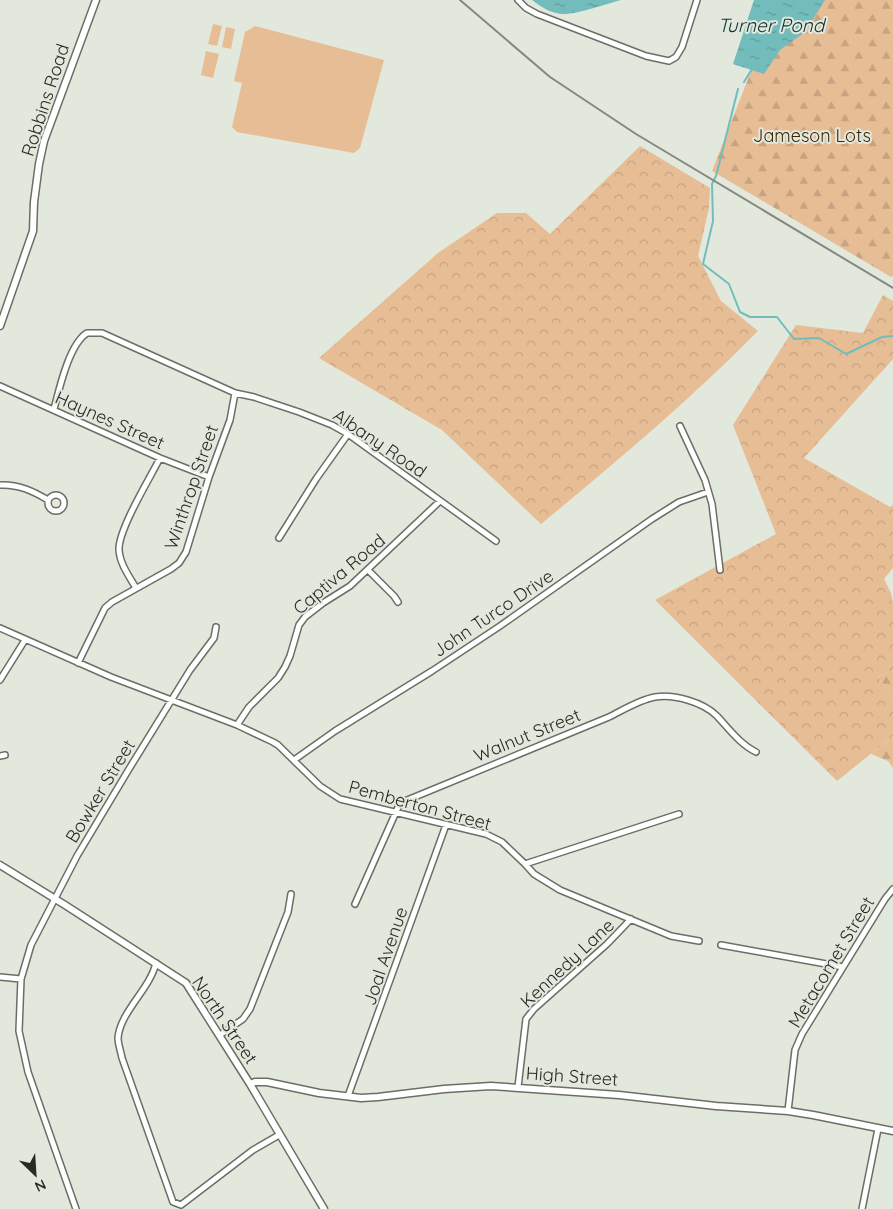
<svg xmlns="http://www.w3.org/2000/svg" width="893" height="1209" viewBox="0 0 893 1209" font-family="Quicksand,sans-serif">
<style>
.forest{fill:url(#forest-firs)}
.park{fill:url(#park-crowns)}
.pitch{fill:#e7bd96}
.water{fill:url(#water-ripples)}
.lines{fill:none;stroke-linecap:round;stroke-linejoin:round}
.stream{stroke:#72bdbc;stroke-width:2}
.minor-casing{stroke:#6a6f65;stroke-width:8}
.tertiary-casing{stroke:#6a6f65;stroke-width:9}
.minor{stroke:#fff;stroke-width:5}
.tertiary{stroke:#fff;stroke-width:6}
.rail{stroke:#858881;stroke-width:2}
.labels{text-anchor:middle;dominant-baseline:central;stroke-width:4;stroke-linejoin:round;paint-order:stroke}
.street-label{font-size:18px;fill:#282a26;stroke:#e2e8dc}
.park-label{font-size:18px;fill:#412502;stroke:#e2e8dc}
.water-label{font-size:19px;font-style:italic;fill:#0c3232;stroke:#e2e8dc}
</style>
<defs>
<pattern id="forest-firs" width="22" height="20" patternUnits="userSpaceOnUse" patternTransform="scale(1.25)"><rect width="22" height="20" fill="#e7bd96"/><path d="M5 1l3.5 6h-7zM16 11l3.5 6h-7z" fill="#c6a381"/></pattern>
<pattern id="park-crowns" width="20" height="18" patternUnits="userSpaceOnUse" patternTransform="scale(1.25)"><rect width="20" height="18" fill="#e7bd96"/><path d="M2 6a3 3 0 1 1 6 0M12 15a3 3 0 1 1 6 0" fill="none" stroke="#c6a381"/></pattern>
<pattern id="water-ripples" width="26" height="14" patternUnits="userSpaceOnUse" patternTransform="scale(1.25)"><rect width="26" height="14" fill="#72bdbc"/><path d="M2 4q2-2 4 0t4 0M15 11q2-2 4 0t4 0" fill="none" stroke="#5e9a99"/></pattern>
</defs>
<rect width="100%" height="100%" fill="#e2e8dc"/>
<!-- forest -->
<path class="forest" d="M779,0H893V276L891,277L712,171Z
M893,670V699L878,677Z
M893,736V768L888,761L871,754Z"/>
<!-- park -->
<path class="park" d="M640,146L710,188L709,208L698,256L721,301L758,331C690,400 616,462 541,524L442,430L319,358L438,253L497,213H526L550,234Z
M883,295L893,301V359L804,458L890,507L893,505V568L884,579L891,593L893,604V670L878,677L893,699V736L837,781L655,600L776,534L733,425L796,325L863,333Z"/>
<!-- pitch -->
<path class="pitch" d="M213,24L222,26L217,46L208,44Z
M255,26L384,60L360,148L354,153L237,132L232,127L242,83L234,81L245,32Z
M226,27L235,29L231,49L222,47Z
M206,51L219,54L213,78L201,75Z"/>
<!-- water -->
<path class="water" d="M532,0H621C606,4 578,14 564,14C552,14 541,7 532,0Z
M754,0H825L805,32L780,50L764,74L733,64Z"/>
<g class="lines">
<!-- stream -->
<path class="stream" d="M744,82L752,69
M738,89L716,176L712,184L713,221L703,264L729,284L740,312L750,317H777L794,339L819,338L846,354L882,337L893,336"/>
<defs>
<path id="minor" d="M518,0L526,8L537,14L646,56L669,61L676,57L682,47L697,0
M0,386L160,458L209,477
M54,409C59,390 69,344 87,333H102L235,393L254,397L299,412L332,425L348,434L496,541
M680,426L705,480L712,504L720,570
M0,485C18,484 33,491 48,500
M48 503a8 8 0 1 1 16 0a8 8 0 1 1-16 0Z
M279,538L316,479L348,434
M368,570L394,596L398,602
M136,588C129,576 120,564 119,550C118,530 150,478 160,458
M0,628L111,677L237,725L273,742L278,745L320,786L340,799L486,834L502,842L525,864L534,874L560,890L671,936L699,941
M78,663L105,608L112,602L171,569L179,563L186,552L209,477L230,420L235,393
M0,680L25,640
M237,725L249,707L278,678L285,667L290,656L299,625L305,617L323,603L350,586L440,501
M0,756L5,755
M294,760L335,731L432,671L500,626L652,519L679,502L708,492
M525,864L679,814
M355,904L400,803L609,717C623,710 639,700 655,697C674,694 703,702 717,716C729,729 740,744 756,752
M721,945L843,967
M156,963C150,989 120,1012 118,1038C118,1044 121,1052 122,1058L173,1202L181,1205L253,1150L279,1135
M0,977L21,979
M220,1035L243,1019L250,1009L288,912L291,894
M518,1087L526,1019L534,1009L607,944L631,919
M348,1096L446,825
M788,1111L795,1050L802,1034L885,899L893,889
M76,1209L28,1072L19,1031L21,979L31,945L77,856L129,769L190,670L214,638L216,627
M862,1209L878,1129"/>
<path id="tertiary" d="M0,326L33,231L34,202L39,164L44,141L96,0
M0,865L65,905L186,983L250,1084L324,1209
M250,1084L255,1082H267L319,1093L361,1098L378,1097L444,1089L491,1086L619,1095L716,1106L788,1111L813,1115L893,1131"/>
</defs>
<!-- minor casing -->
<use href="#minor" class="minor-casing"/>
<!-- tertiary casing -->
<use href="#tertiary" class="tertiary-casing"/>
<!-- minor -->
<use href="#minor" class="minor"/>
<!-- tertiary -->
<use href="#tertiary" class="tertiary"/>
<!-- rail -->
<path class="rail" d="M460,0L550,77L636,134L893,288"/>
</g>
<g class="labels">
<!-- street labels -->
<g class="street-label">
<text transform="translate(45 100) rotate(-72)">Robbins Road</text>
<text transform="translate(110 420) rotate(24)">Haynes Street</text>
<text transform="translate(380 443) rotate(34)">Albany Road</text>
<text transform="translate(191 487) rotate(-71)">Winthrop Street</text>
<text transform="translate(339 574) rotate(-40)">Captiva Road</text>
<text transform="translate(493 613) rotate(-34)">John Turco Drive</text>
<text transform="translate(527 735) rotate(-22)">Walnut Street</text>
<text transform="translate(100 791) rotate(-59)">Bowker Street</text>
<text transform="translate(420 805) rotate(15)">Pemberton Street</text>
<text transform="translate(385 956) rotate(-71)">Joal Avenue</text>
<text transform="translate(831 962) rotate(-59)">Metacomet Street</text>
<text transform="translate(567 963) rotate(-43)">Kennedy Lane</text>
<text transform="translate(225 1020) rotate(56)">North Street</text>
<text transform="translate(572 1076) rotate(4)">High Street</text>
</g>
<!-- park labels -->
<g class="park-label">
<text x="812" y="135">Jameson Lots</text>
</g>
<!-- water labels -->
<g class="water-label">
<text x="771" y="25">Turner Pond</text>
</g>
</g>
<!-- north arrow -->
<g transform="translate(35 1174) rotate(155)" stroke="#e2e8dc" stroke-width="4" paint-order="stroke">
<path d="M0-4L9 19L0 12L-9 19Z" fill="#282a26"/>
<text y="-8" font-size="14" font-weight="bold" text-anchor="middle" fill="#282a26">N</text>
</g>
</svg>
